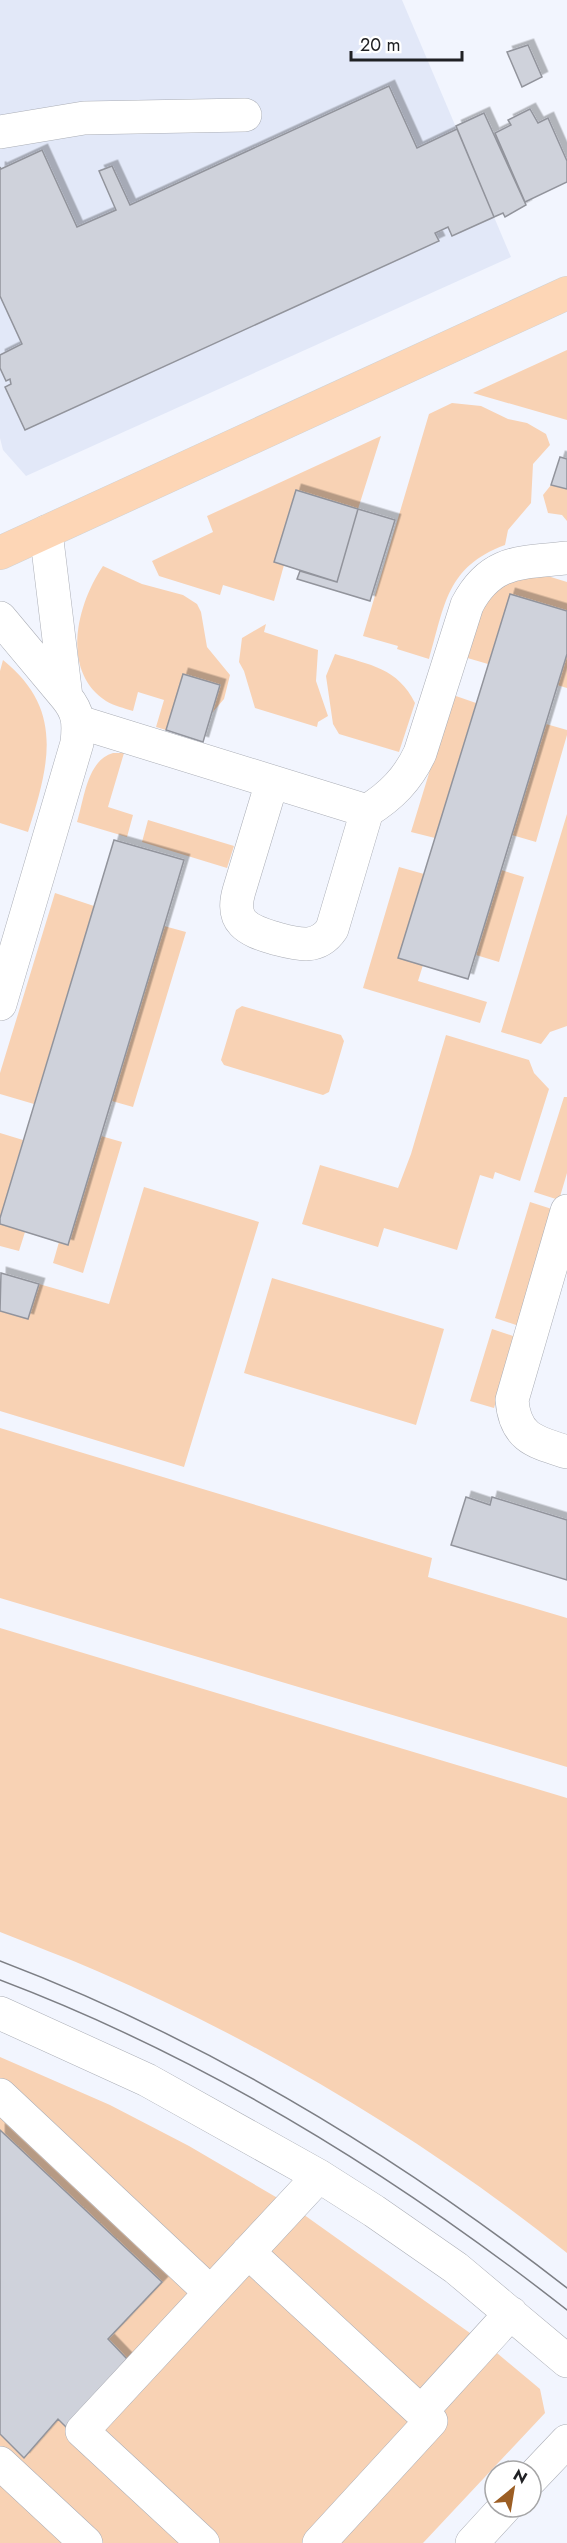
<svg xmlns="http://www.w3.org/2000/svg" width="567" height="2543" viewBox="0 0 567 2543" font-family="Jost,sans-serif">
<style>
.built{fill:#e2e8f8}
.green{fill:#f8d2b4}
.building{fill:#cfd2db;stroke:#92949c;stroke-width:1.5;filter:url(#shadow)}
.lines{fill:none;stroke-linecap:round;stroke-linejoin:round}
.minor-casing{stroke:#abaeb6;stroke-width:34}
.major-casing{stroke:#d2d3d3;stroke-width:34}
.minor{stroke:#fff;stroke-width:33}
.major{stroke:#fdd6b6;stroke-width:33}
.tram{stroke:#7d7f85;stroke-width:1.5}
</style>
<defs>
<filter id="shadow"><feDropShadow dx="5.5" dy="-5.5" stdDeviation="0" flood-color="#0004"/></filter>
</defs>
<rect width="100%" height="100%" fill="#f2f5fe"/>
<!-- built -->
<path class="built" d="M0,0H402L511,257L26,476L3,450L0,438Z"/>
<!-- green -->
<path class="green" d="M567,350V420L473,393Z
M452,403L481,406L508,419L527,423L546,434L550,445L533,464L531,503L508,530L505,545C446,567 445,605 429,659L397,649L398,646L363,636L429,414Z
M381,436L358,509L296,490L274,562L284,565L274,601L223,585L220,595L159,576L152,561L213,532L207,516Z
M551,485L567,489V521L562,515L548,513L543,495Z
M103,566L142,584L183,595L197,604L201,612L207,647L230,675L224,699L212,713L220,685L183,674L166,730L156,727L164,700L138,692L133,711C124,708 114,706 106,701C60,671 77,604 103,566Z
M541,574L567,582V611L510,594L488,664L464,657L479,608L494,587Z
M266,624L264,632L318,650L316,681L328,716L318,722L317,727L255,708L244,671L239,662L242,638Z
M335,654C370,665 398,668 415,703L399,752L339,734L333,724L326,676Z
M567,654V688L557,685Z
M3,660C65,710 49,765 28,832L0,823V671Z
M453,695L476,703L435,838L411,832Z
M546,724L567,730V735L536,842L512,835Z
M113,753H124L108,807L133,815L127,837L77,822C84,800 87,760 113,753Z
M567,814V1026L550,1032L541,1044L501,1032Z
M148,820L234,846L227,868L142,842Z
M399,867L424,874L423,965L418,981L487,1002L480,1023L363,988Z
M501,870L524,877L499,962L476,955Z
M55,893L94,906L34,1104L0,1094V1073Z
M164,926L186,932L133,1107L112,1101Z
M242,1006L341,1035L344,1041L329,1092L323,1095L224,1065L221,1060L236,1010Z
M446,1035L529,1060L534,1073L549,1089L520,1181L495,1172L493,1179L480,1175L457,1250L384,1228L378,1247L302,1224L320,1165L398,1188L411,1154Z
M564,1097H567V1173L559,1200L534,1192Z
M0,1133L23,1140L0,1218Z
M101,1136L122,1142L83,1273L53,1263L59,1242L68,1245Z
M144,1187L259,1222L184,1467L0,1411V1311L28,1319L39,1284L109,1304Z
M530,1202L555,1210L519,1326L495,1318Z
M0,1224L25,1232L19,1251L0,1246Z
M272,1278L444,1329L416,1425L244,1373Z
M492,1329L516,1337L494,1408L470,1401Z
M0,1428L432,1558L428,1577L567,1618V1767L0,1598Z
M0,1628L567,1798V2253C426,2140 263,2043 97,1971C65,1957 32,1945 0,1932Z
M0,2057L110,2105L189,2146L293,2207L491,2348L540,2389L545,2413L423,2543H0Z"/>
<!-- building -->
<path class="building" d="M528,45L542,77L522,87L507,52Z
M389,86L417,148L457,129L494,217L452,236L448,227L435,233L439,241L25,430L5,387L11,384L10,379L6,381L0,368V355L22,344L0,296V167L1,169L42,150L77,227L116,210L99,171L112,166L130,205Z
M530,109L538,123L548,118L567,161V182L525,202L495,133L511,125L508,120Z
M484,113L526,205L505,217L503,213L494,217L456,126Z
M560,457L567,459V489L551,485Z
M296,490L358,509L337,582L274,562Z
M358,509L395,520L370,601L297,579L300,571L337,582Z
M510,594L567,611V654L468,979L398,958Z
M183,674L220,685L203,742L166,730Z
M114,840L184,860L68,1245L0,1224V1218Z
M1,1273L39,1284L28,1319L0,1311Z
M466,1497L490,1505L492,1497L567,1520V1580L451,1545Z
M0,2130L162,2282L108,2339L127,2359L66,2427L58,2419L24,2458L0,2434Z"/>
<g class="lines">
<defs>
<path id="minor" d="M0,132L84,118L245,115
M46,532L66,697
M0,618L66,697C79,713 79,723 77,743L0,1004
M79,722L367,811C391,796 408,779 420,753L467,605C491,559 521,563 567,558
M272,782L239,891C230,922 247,930 274,938C297,944 317,951 332,929L367,811
M567,1211L512,1400C515,1438 535,1442 567,1452
M0,2013L147,2080L319,2176L374,2211L456,2268L567,2361
M0,2095L210,2292
M248,2252L431,2421L319,2543
M421,2412L511,2313
M0,2463L86,2543
M531,2479L567,2441
M203,2543L82,2431L319,2176
M472,2543L505,2507"/>
<path id="major" d="M0,553L567,293"/>
</defs>
<!-- minor casing -->
<use href="#minor" class="minor-casing"/>
<!-- major casing -->
<use href="#major" class="major-casing"/>
<!-- minor -->
<use href="#minor" class="minor"/>
<!-- major -->
<use href="#major" class="major"/>
<!-- tram -->
<path class="tram" d="M0,1961C205,2039 394,2153 567,2288
M0,1980C206,2058 394,2174 567,2310"/>
</g>
<!-- north arrow -->
<g transform="translate(513 2489) rotate(30)"><circle r="28" fill="#ffffff" stroke="#a6a6a7" stroke-width="1.5"/>
<path d="M0-4.5L10 22L0 15L-10 22Z" fill="#9c5e24"/>
<text y="-9" font-size="16" font-weight="bold" text-anchor="middle" fill="#202124">N</text>
</g>
<!-- scale -->
<path d="M351 51v9h111v-9" fill="none" stroke="#202124" stroke-width="3"/>
<text x="360" y="51" font-size="18" fill="#202124" stroke="#ffffff" stroke-width="4.5" paint-order="stroke">20 m</text>
</svg>
